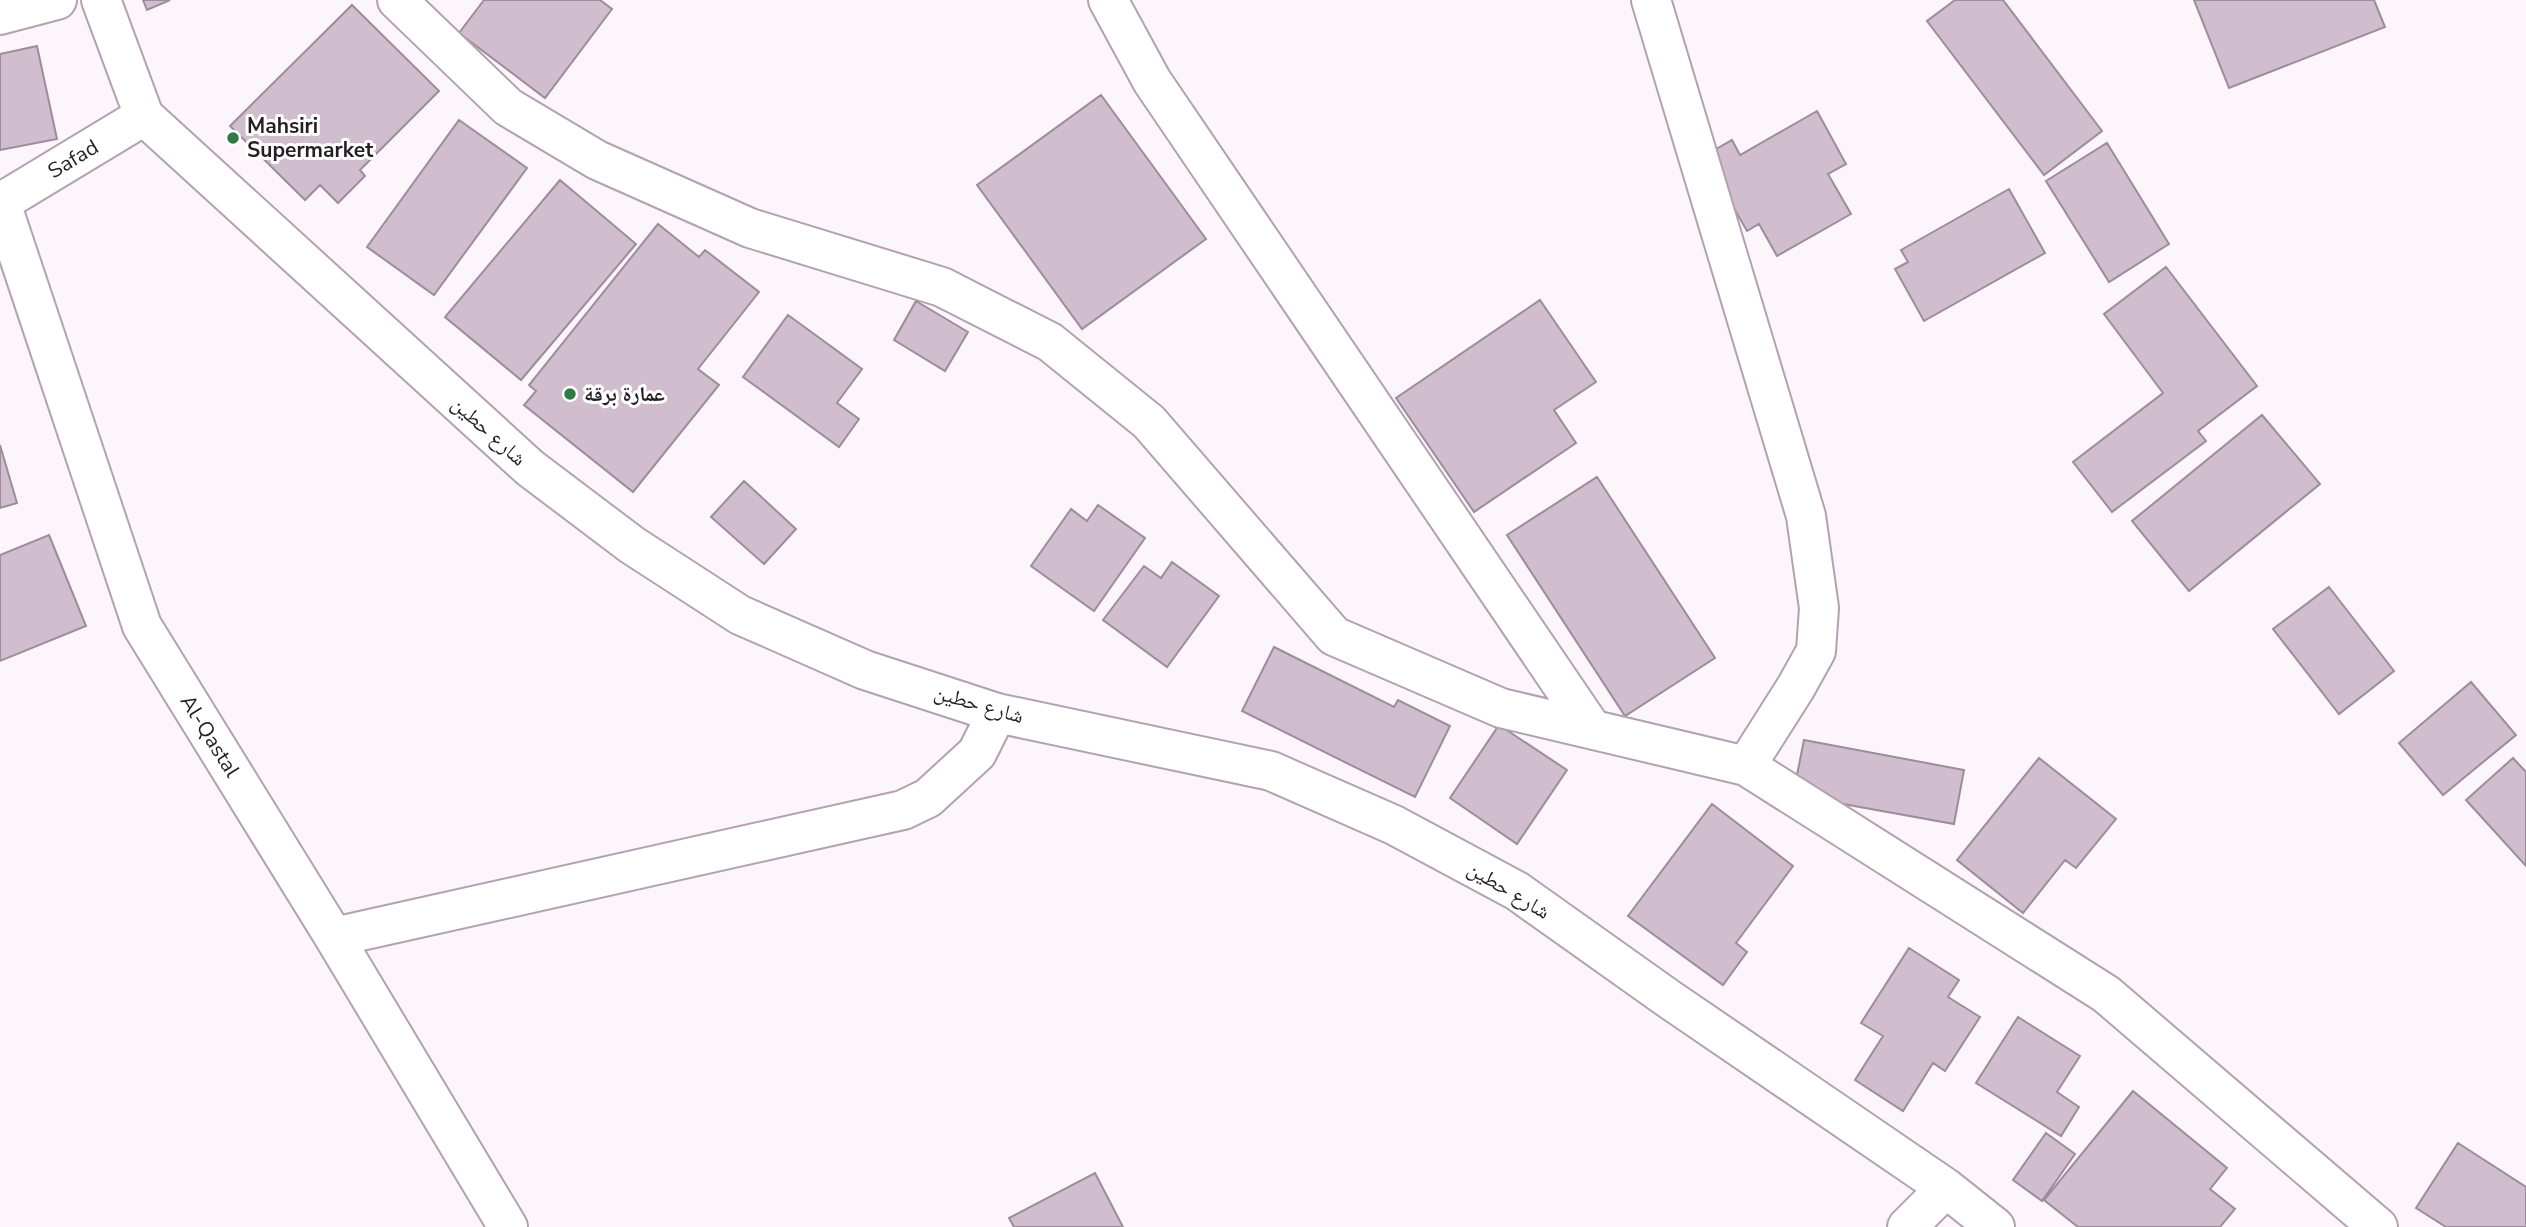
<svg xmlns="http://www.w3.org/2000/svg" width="2526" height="1227" viewBox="0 0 2526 1227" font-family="'Nunito Sans','Noto Naskh Arabic',sans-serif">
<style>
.building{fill:#d0bdcd;stroke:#9d8c9a;stroke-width:2}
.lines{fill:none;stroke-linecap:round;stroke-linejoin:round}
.minor-casing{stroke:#b3a1b0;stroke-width:42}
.minor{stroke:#fff;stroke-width:38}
.poi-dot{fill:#307a48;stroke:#fff;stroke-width:2.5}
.labels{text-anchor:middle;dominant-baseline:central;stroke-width:6;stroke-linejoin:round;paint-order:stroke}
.poi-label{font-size:21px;font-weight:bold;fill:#251f24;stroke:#fff;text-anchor:start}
.street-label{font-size:21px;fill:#251f24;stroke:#fff}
</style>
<rect width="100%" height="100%" fill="#fdf5fc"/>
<!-- building -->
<path class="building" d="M143,0H170L147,10Z
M484,0H600L612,9L545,98L459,33Z
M1955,0H2003L2102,131L2044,175L1927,21Z
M2194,0H2374L2385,27L2229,88Z
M352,5L439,91L360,170L365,176L338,203L320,185L305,200L230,126Z
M37,46L57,139L0,150V54Z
M1101,95L1206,239L1082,329L977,185Z
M1817,111L1846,164L1828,174L1851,214L1777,256L1759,224L1747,231L1704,156L1732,140L1740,155Z
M459,120L527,168L434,295L367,247Z
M2107,143L2169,244L2109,282L2046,181Z
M560,180L636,244L521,380L445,317Z
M2009,189L2045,253L1924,321L1895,269L1908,262L1901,250Z
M658,224L699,257L705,250L759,292L698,369L719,385L633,492L524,405L536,391L529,385Z
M2166,267L2257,386L2198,431L2206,441L2112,512L2073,462L2163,393L2104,314Z
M1540,300L1596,382L1554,410L1576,443L1474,512L1396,398Z
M916,301L968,332L945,371L894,340Z
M788,315L862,369L837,403L859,419L839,447L743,377Z
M2262,415L2320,484L2189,591L2132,521Z
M0,445L17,503L0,508Z
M1597,477L1715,658L1625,716L1507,535Z
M744,481L796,529L764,564L711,517Z
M1098,505L1145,538L1094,611L1031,566L1071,509L1087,521Z
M49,535L86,626L0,661V555Z
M1172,562L1219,596L1167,667L1103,620L1144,566L1161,578Z
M2329,587L2394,671L2339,714L2273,629Z
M1274,647L1394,707L1398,700L1450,726L1415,797L1242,711Z
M2471,682L2516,735L2443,795L2399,743Z
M1499,725L1567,770L1517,844L1450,798Z
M1804,740L1964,770L1954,824L1793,795Z
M2039,758L2116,819L2076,868L2065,860L2023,913L1957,860Z
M2513,758L2526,772V866L2466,800Z
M1712,804L1793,866L1736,943L1747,952L1723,985L1628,916Z
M1909,948L1959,980L1948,997L1980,1017L1945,1071L1933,1063L1903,1111L1855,1080L1883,1036L1861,1023Z
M2018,1017L2080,1056L2057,1092L2079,1107L2061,1136L1976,1083Z
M2133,1091L2227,1168L2210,1189L2235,1209L2220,1227H2078L2044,1200Z
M2046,1133L2075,1154L2042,1201L2013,1180Z
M2458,1143L2526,1187V1227H2446L2416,1208Z
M1095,1173L1123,1227H1014L1009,1218Z"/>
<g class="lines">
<defs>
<path id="minor" d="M101,0L144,116L530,468L632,545L740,615L865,670L997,713L1271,771L1394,825L1517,891L1669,999L1946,1188L1995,1227
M397,0L508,107L597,160L750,228L942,287L1050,342L1149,422L1334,636L1501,708L1746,766L2106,994L2378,1227
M1108,0L1152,81L1592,729
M1651,0L1806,516L1819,608L1816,651L1796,687L1746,766
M0,15L57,0
M0,203L144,116
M1,203L142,626L334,937L508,1227
M334,937L903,810L928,798L977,753L997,713
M1907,1227L1946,1188"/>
</defs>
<!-- minor casing -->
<use href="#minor" class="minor-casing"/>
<!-- minor -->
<use href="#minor" class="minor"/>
</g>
<!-- markers -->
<g class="poi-dot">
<circle cx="233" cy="138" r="7"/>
<circle cx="570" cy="394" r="7"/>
</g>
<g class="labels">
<!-- poi labels -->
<g class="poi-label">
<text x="247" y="126">Mahsiri<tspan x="247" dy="24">Supermarket</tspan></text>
<text x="584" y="394">عمارة برقة</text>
</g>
<!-- street labels -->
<g class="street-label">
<text transform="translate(73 159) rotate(-31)">Safad</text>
<text transform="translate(489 431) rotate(42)">شارع حطين</text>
<text transform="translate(979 704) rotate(16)">شارع حطين</text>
<text transform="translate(210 736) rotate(58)">Al-Qastal</text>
<text transform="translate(1509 890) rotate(31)">شارع حطين</text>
</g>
</g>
</svg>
